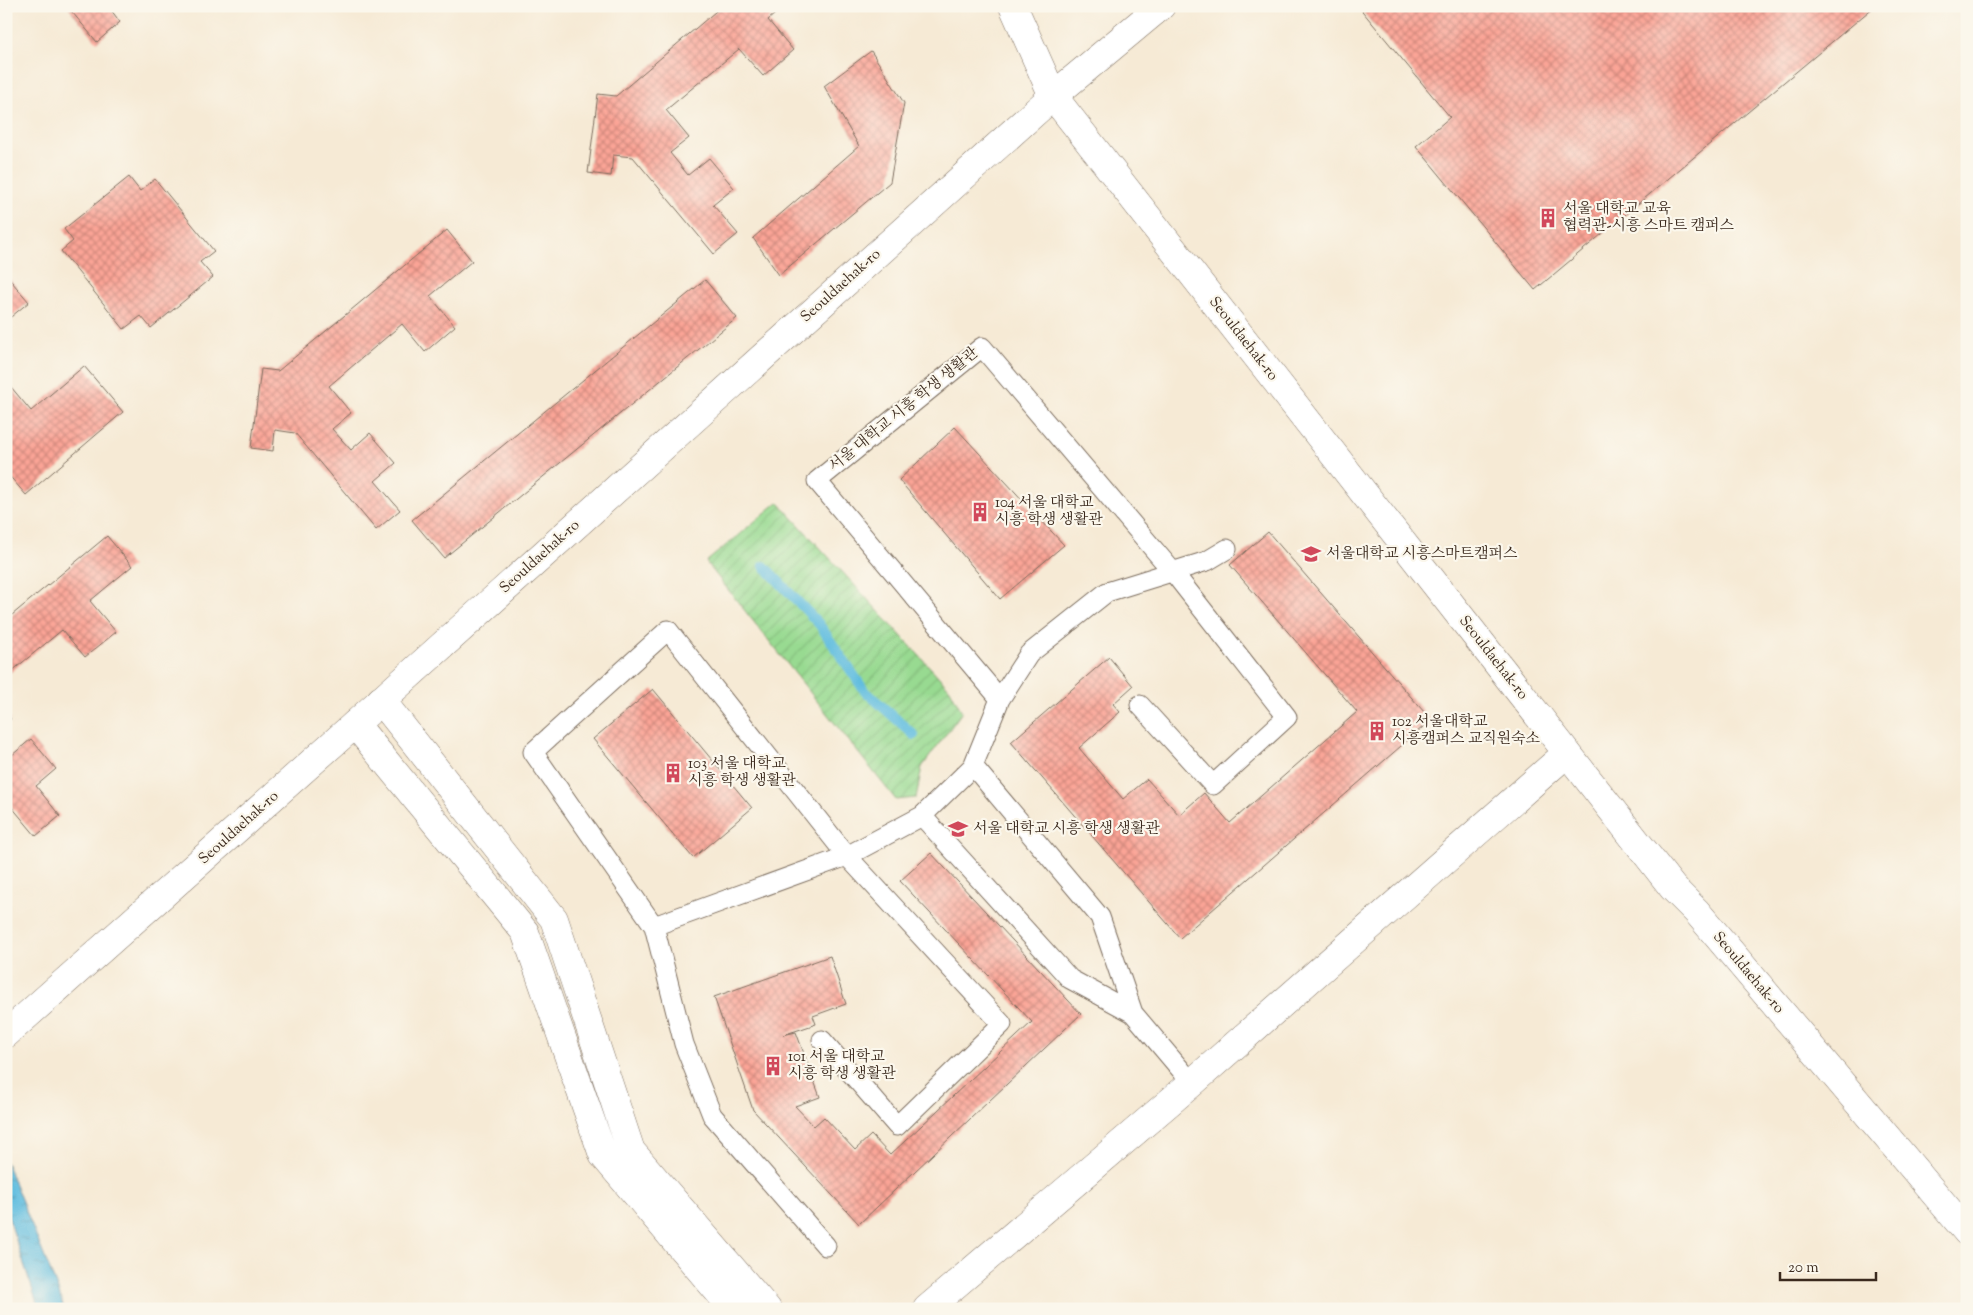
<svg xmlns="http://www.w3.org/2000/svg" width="1973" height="1315" viewBox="0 0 1973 1315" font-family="'Sorts Mill Goudy','Noto Serif KR',serif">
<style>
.garden{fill:url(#garden-furrows);stroke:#6a8258}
.water{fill:url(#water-ripples);stroke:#4e747e}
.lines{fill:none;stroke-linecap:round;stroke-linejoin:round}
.stream{stroke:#61bddf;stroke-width:10}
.building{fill:url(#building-cross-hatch)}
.service-casing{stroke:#7c6d5e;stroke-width:21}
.minor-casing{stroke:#7c6d5e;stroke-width:29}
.tertiary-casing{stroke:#7c6d5e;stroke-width:29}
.service{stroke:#fff;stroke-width:19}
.minor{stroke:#fff;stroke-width:28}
.tertiary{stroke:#fff;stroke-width:28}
.labels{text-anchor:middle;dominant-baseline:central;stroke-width:4.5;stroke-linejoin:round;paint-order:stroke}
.poi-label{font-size:15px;fill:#3b2a1e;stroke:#fbf7ec;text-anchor:start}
.street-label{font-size:15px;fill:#3b2a1e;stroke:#fbf7ec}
</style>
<defs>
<pattern id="garden-furrows" width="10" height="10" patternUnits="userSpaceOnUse" patternTransform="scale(1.25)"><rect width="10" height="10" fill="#98da91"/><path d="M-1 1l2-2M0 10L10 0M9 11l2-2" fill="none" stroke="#84bb7d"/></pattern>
<pattern id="water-ripples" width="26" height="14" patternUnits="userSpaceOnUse" patternTransform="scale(1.25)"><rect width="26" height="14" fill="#61bddf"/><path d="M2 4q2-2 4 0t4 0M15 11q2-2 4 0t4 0" fill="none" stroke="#519ab4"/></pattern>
<pattern id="building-cross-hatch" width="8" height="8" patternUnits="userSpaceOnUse" patternTransform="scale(1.25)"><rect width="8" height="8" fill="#fba496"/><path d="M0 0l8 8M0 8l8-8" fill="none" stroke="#cc867a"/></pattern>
</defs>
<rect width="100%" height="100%" fill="#fbf7ec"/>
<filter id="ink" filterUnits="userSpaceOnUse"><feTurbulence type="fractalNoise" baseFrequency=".02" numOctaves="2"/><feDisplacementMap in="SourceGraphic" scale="10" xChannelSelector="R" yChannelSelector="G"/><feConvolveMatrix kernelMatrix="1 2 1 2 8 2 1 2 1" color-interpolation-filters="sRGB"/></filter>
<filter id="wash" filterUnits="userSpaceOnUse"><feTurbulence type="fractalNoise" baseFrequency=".0096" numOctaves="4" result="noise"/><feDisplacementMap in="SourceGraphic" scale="20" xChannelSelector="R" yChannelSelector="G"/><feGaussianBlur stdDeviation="1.12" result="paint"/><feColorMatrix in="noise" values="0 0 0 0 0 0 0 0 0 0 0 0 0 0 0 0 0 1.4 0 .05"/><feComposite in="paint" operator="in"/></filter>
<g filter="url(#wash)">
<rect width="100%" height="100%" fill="#f6ead5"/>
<!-- garden -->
<path class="garden" d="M778,502L950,689L962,712L922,767L916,798L896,800L706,562Z"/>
<!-- water -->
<path class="water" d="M6,1162L58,1290L64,1309H39L6,1210Z"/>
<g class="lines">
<!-- stream -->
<path class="stream" d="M764,566L819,624L864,690L914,735"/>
</g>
<g id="blocks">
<!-- building -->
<path class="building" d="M67,6H108L120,22L97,42Z
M722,6H784L768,20L793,50L763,76L739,49L666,110L689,138L670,153L688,175L709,158L734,188L713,205L738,234L714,254L633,157L613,155L611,176L588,173L598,94L616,96Z
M1358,6H1711L1714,10L1718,6H1875L1535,290L1416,146L1450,117Z
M871,51L904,103L890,182L779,275L753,238L859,146L824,86Z
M129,177L140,191L155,179L214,251L200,262L213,277L151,328L141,316L124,329L61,251L73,241L64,229Z
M447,230L472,261L430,296L455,326L425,352L402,324L329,386L351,413L332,429L351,450L370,433L396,463L375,481L400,510L376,530L295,433L275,430L273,451L251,448L261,369L278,371Z
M6,275L29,302L6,321Z
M705,280L737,318L444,558L412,520Z
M84,366L123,412L26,495L6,472V381L31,411Z
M955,427L1064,545L1000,599L899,480Z
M1268,532L1431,720L1180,938L1011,742L1109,657L1133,686L1113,704L1120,712L1079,748L1123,799L1147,779L1179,815L1204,793L1230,823L1357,712L1230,565Z
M107,536L132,566L90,601L116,632L85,657L62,630L6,676V620Z
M653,689L752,808L693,858L593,739Z
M6,713L11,719L6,723Z
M31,739L56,769L36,786L60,816L36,836L6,800V751L11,756Z
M931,853L1081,1014L859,1224L753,1110L714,997L830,956L846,1004L813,1016L816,1024L783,1035L796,1032L820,1097L795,1106L814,1126L824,1117L855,1150L871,1135L890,1155L1032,1022L900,881Z"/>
</g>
</g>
<g filter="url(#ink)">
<use href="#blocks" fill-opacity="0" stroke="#7c6d5e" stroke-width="1"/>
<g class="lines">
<defs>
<path id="service" d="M1000,699L817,481L982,347L1173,572L1287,717L1213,785L1140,705
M973,766L1100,917L1133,1013
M922,816L1070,979L1133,1013L1192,1083
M654,926L847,856L922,816L973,766L1000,699L1029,654L1107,592L1207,561L1227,549
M822,1040L897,1126L1002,1024L847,856L668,630L533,752L654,926L684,1044L712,1115L826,1246"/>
<path id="minor" d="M1053,96L1161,6
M381,700L554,919L631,1151L767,1309
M355,724L525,932L603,1155L733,1309
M927,1309L1192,1083L1567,753"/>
<path id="tertiary" d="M1013,6L1053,96L1673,888L1697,912L1967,1232
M6,1034L355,724L1053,96"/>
</defs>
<!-- service casing -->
<use href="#service" class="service-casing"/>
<!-- minor casing -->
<use href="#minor" class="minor-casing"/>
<!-- tertiary casing -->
<use href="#tertiary" class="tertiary-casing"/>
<!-- service -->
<use href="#service" class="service"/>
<!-- minor -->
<use href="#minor" class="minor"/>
<!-- tertiary -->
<use href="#tertiary" class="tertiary"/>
</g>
</g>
<!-- icons -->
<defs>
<symbol id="building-bare" viewBox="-9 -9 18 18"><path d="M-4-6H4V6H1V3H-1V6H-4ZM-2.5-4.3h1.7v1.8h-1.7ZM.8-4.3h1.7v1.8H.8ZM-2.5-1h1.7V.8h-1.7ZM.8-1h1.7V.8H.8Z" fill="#d1495b" stroke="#fbf7ec" stroke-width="2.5" paint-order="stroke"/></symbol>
<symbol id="university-bare" viewBox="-9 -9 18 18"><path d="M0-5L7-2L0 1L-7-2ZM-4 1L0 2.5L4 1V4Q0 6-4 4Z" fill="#d1495b" stroke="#fbf7ec" stroke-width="2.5" paint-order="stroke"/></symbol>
</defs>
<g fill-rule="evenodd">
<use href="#building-bare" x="1534" y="204" width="28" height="28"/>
<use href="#building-bare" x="966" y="498" width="28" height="28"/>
<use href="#university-bare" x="1297" y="540" width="28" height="28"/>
<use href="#building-bare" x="1363" y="717" width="28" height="28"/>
<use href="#building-bare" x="659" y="759" width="28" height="28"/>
<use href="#university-bare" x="944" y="815" width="28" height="28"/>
<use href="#building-bare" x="759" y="1052" width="28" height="28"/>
</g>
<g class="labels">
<!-- poi labels -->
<g class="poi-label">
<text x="1563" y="209">서울 대학교 교육<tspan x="1563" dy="17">협력관-시흥 스마트 캠퍼스</tspan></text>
<text x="995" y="503">104 서울 대학교<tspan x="995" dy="17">시흥 학생 생활관</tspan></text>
<text x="1326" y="554">서울대학교 시흥스마트캠퍼스</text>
<text x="1392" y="722">102 서울대학교<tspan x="1392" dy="17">시흥캠퍼스 교직원숙소</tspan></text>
<text x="688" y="764">103 서울 대학교<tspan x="688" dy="17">시흥 학생 생활관</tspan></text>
<text x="973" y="829">서울 대학교 시흥 학생 생활관</text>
<text x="788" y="1057">101 서울 대학교<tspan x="788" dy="17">시흥 학생 생활관</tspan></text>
</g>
<!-- street labels -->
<g class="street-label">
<text transform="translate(841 286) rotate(-42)">Seouldaehak-ro</text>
<text transform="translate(1243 339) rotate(52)">Seouldaehak-ro</text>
<text transform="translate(904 410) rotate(-39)">서울 대학교 시흥 학생 생활관</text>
<text transform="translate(540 557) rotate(-42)">Seouldaehak-ro</text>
<text transform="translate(1493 658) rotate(52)">Seouldaehak-ro</text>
<text transform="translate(239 828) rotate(-42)">Seouldaehak-ro</text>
<text transform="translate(1748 973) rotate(50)">Seouldaehak-ro</text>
</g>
</g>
<!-- margin -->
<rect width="1973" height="1315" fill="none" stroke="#fbf7ec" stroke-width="25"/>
<!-- scale -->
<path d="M1780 1272v8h96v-8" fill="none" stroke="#3b2a1e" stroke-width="2.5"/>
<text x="1788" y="1272" font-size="15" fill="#3b2a1e" stroke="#fbf7ec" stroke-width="4" paint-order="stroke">20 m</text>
</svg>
